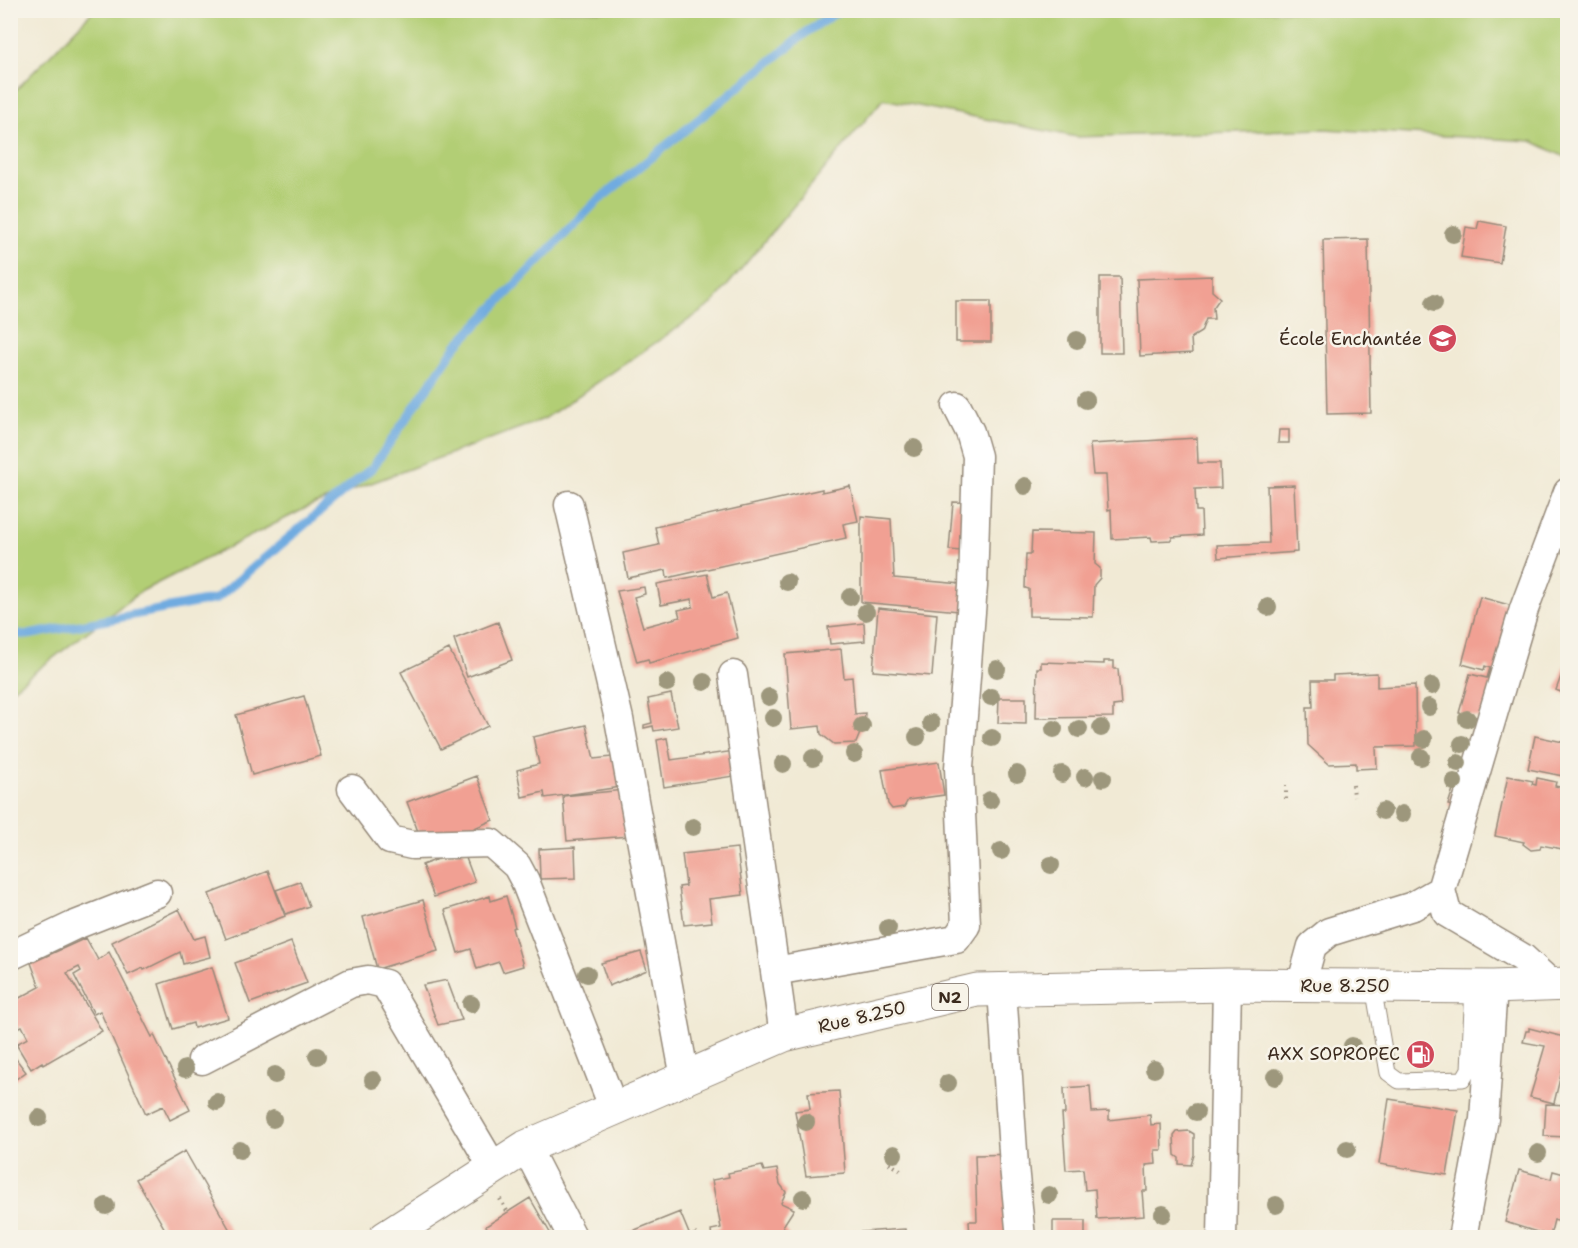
<svg xmlns="http://www.w3.org/2000/svg" width="1578" height="1248" viewBox="0 0 1578 1248" font-family="'Shantell Sans',sans-serif">
<style>
.green{fill:#b2ce74;stroke:#767c49;stroke-width:1.5}
.lines{fill:none;stroke-linecap:round;stroke-linejoin:round}
.stream{stroke:#6fabe0;stroke-width:9}
.building{fill:#f1a093}
.lane-casing{stroke:#968a7a;stroke-width:17}
.street-casing{stroke:#968a7a;stroke-width:31}
.highway-casing{stroke:#968a7a;stroke-width:35}
.path{stroke:#968a7a;stroke-width:4;stroke-dasharray:1.5 4.5;stroke-linecap:butt}
.lane{stroke:#fff;stroke-width:15}
.street{stroke:#fff;stroke-width:28}
.highway{stroke:#fff;stroke-width:33}
.tree{fill:#9d977c}
.labels{text-anchor:middle;dominant-baseline:central;stroke-width:5;stroke-linejoin:round;paint-order:stroke}
.shield{fill:#f7f3e8;stroke:#73665b;stroke-width:1.5}
.shield-label{font-size:16px;font-weight:bold;fill:#3b2a1e}
.poi-label{font-size:18px;fill:#3b2a1e;stroke:#f7f3e8;text-anchor:end}
.street-label{font-size:18px;fill:#3b2a1e;stroke:#f7f3e8}
</style>
<rect width="100%" height="100%" fill="#f7f3e8"/>
<filter id="ink" filterUnits="userSpaceOnUse"><feTurbulence type="fractalNoise" baseFrequency=".0167" numOctaves="2"/><feDisplacementMap in="SourceGraphic" scale="12" xChannelSelector="R" yChannelSelector="G"/><feConvolveMatrix kernelMatrix="1 2 1 2 8 2 1 2 1" color-interpolation-filters="sRGB"/></filter>
<filter id="wash" filterUnits="userSpaceOnUse"><feTurbulence type="fractalNoise" baseFrequency=".008" numOctaves="4" result="noise"/><feDisplacementMap in="SourceGraphic" scale="24" xChannelSelector="R" yChannelSelector="G"/><feGaussianBlur stdDeviation="1.35" result="paint"/><feColorMatrix in="noise" values="0 0 0 0 0 0 0 0 0 0 0 0 0 0 0 0 0 1.4 0 .05"/><feComposite in="paint" operator="in"/></filter>
<g filter="url(#wash)">
<rect width="100%" height="100%" fill="#f1ead5"/>
<!-- green -->
<path class="green" d="M93,11H1567V158L1532,141L1324,129L1077,137L883,99L712,304L544,419L312,505L140,592L11,690V95Z"/>
<g class="lines">
<!-- stream -->
<path class="stream" d="M10,633L28,635L216,599L373,467L456,346L595,203L808,31L840,10"/>
</g>
<g id="blocks">
<!-- building -->
<path class="building" d="M1479,221L1506,226L1500,263L1461,257L1466,227L1477,229Z
M1368,239L1371,413L1327,414L1323,240Z
M1212,276V291L1220,298L1213,308L1214,319H1206L1201,332L1191,338L1192,353L1140,356L1137,279Z
M1100,277H1120L1122,353H1100Z
M956,301H991V342H956Z
M1279,430H1289V443H1278Z
M1197,438L1198,463H1220L1221,488L1195,489L1196,511H1201L1202,535L1172,537V540L1152,541L1151,537L1112,539L1111,509L1108,510L1106,475H1093L1090,444Z
M1294,485L1297,552L1218,558L1217,545L1269,543L1267,486Z
M850,486L858,521L843,524L846,538L667,578L666,570L628,578L623,553L659,545L655,527L822,489V492Z
M953,502L977,503L974,552L949,550Z
M861,516L891,519L894,578L973,585L970,612L861,602Z
M1032,532L1096,533L1095,564L1100,568V578L1094,585L1093,617L1029,616V589L1025,588L1026,554H1031Z
M707,574L713,597L727,593L738,638L649,663L648,659L637,662L617,591L644,587L645,594L634,597L643,627L680,617L678,610L693,607L692,599L661,605L657,584Z
M1480,597L1524,609L1493,721L1459,713L1470,674L1487,678L1490,668L1485,666L1484,670L1462,664Z
M878,608L937,614L932,676L873,671Z
M498,622L512,660L467,677L454,639Z
M864,623L865,641L830,644L828,627Z
M449,649L488,726L441,749L401,672Z
M841,649L844,678L852,677L855,714L865,713L864,723L856,743L834,744L821,734L820,726L791,729L785,654Z
M1567,660H1568V695L1556,690Z
M1104,661H1114V669H1118L1121,705L1113,706V717L1036,718L1037,668H1041V662L1104,664Z
M1377,673V687L1415,685L1416,746L1376,747L1377,768L1356,769V763L1329,764L1308,745L1307,707H1313L1312,680H1333V675Z
M671,694L678,727L654,731L653,726L644,728V725L652,723L648,699Z
M304,696L321,756L252,775L236,715Z
M999,698H1026V724L998,723Z
M586,725L594,759L630,755L634,785L545,798L544,792L522,797L517,770L539,764L533,737Z
M1535,736L1568,743V777L1528,769Z
M667,738L671,760L749,749L753,773L664,787L657,740Z
M939,762L944,795L908,800L904,807L892,809L888,804L882,770Z
M477,776L493,820L440,843L423,845L407,802Z
M1508,776L1533,781L1532,784L1536,785L1537,778L1556,782L1555,786L1568,789V850L1541,845L1540,849L1531,850L1523,844L1524,842L1495,836Z
M1454,786L1473,792L1468,810L1448,805Z
M624,790L629,836L567,841L563,796Z
M575,847L576,878L540,879L539,849Z
M737,848L743,895L709,899L712,922L684,925L679,887L686,886L682,854Z
M463,850L475,882L434,897L422,865Z
M268,871L285,916L226,939L209,894Z
M300,882L309,906L286,914L276,890Z
M490,896L491,901L506,896L515,927L512,928L523,966L503,972L499,962L477,969L471,949L458,953L445,910Z
M423,900L438,951L377,969L363,917Z
M179,909L194,939L205,936L210,957L183,964L180,952L144,970L143,968L128,975L112,942Z
M86,938L98,960L109,952L152,1037L154,1035L190,1110L170,1120L163,1106L146,1114L100,1011L94,1014L74,975L81,971L79,967L67,973L102,1031L43,1065L42,1062L31,1069L16,1044L28,1038L22,1026L10,1031V1003L40,987L31,963Z
M291,942L307,983L250,1003L235,963Z
M641,952L647,970L609,986L601,963Z
M212,967L228,1018L194,1028L193,1023L173,1029L159,984Z
M447,980L462,1020L438,1025L423,985Z
M1529,1028L1568,1038V1046L1554,1103L1530,1097L1545,1046L1523,1042L1526,1031H1529Z
M10,1051L26,1072L10,1083Z
M1090,1086L1092,1112L1109,1111V1120L1150,1115L1151,1125L1161,1124L1162,1150H1155L1156,1164L1146,1165L1147,1191H1142L1144,1216L1097,1219L1095,1189L1085,1190L1083,1169L1066,1170L1062,1114H1065L1064,1088Z
M839,1091L845,1173L806,1176L795,1111L810,1109L808,1093Z
M1389,1099L1458,1110L1447,1175L1379,1164Z
M1546,1104L1568,1105V1137L1544,1136Z
M1189,1131L1194,1134V1155L1191,1165L1179,1164V1158L1175,1155L1174,1136L1177,1132Z
M185,1151L231,1232L222,1238H170L136,1179Z
M1023,1154L1024,1238H970L969,1221H977L975,1155Z
M762,1166L764,1171L777,1169L780,1184L786,1192L781,1203L794,1209L783,1226L791,1238H712L711,1230L721,1228L712,1180L729,1177L728,1173Z
M1519,1170L1551,1179L1553,1171L1568,1175V1199L1561,1222L1554,1220L1550,1236L1505,1222Z
M530,1198L553,1238H493L486,1226Z
M680,1212L690,1236L696,1233L697,1238H626L625,1234Z
M1053,1221H1085V1238H1053Z
M905,1229L906,1238H832V1234Z"/>
</g>
</g>
<g filter="url(#ink)">
<use href="#blocks" fill-opacity="0" stroke="#968a7a" stroke-width="1.5"/>
<g class="lines">
<defs>
<path id="lane" d="M1373,986L1388,1073L1399,1081L1463,1079L1469,1069L1473,987"/>
<path id="street" d="M569,505L619,719L685,1078
M733,675L784,1035
M352,789L390,840L412,845L491,843L517,866L525,881L614,1109
M10,956L73,926L157,893
M775,971L956,939L966,925L959,768L973,586L977,456L970,432L957,406
M1550,983L1523,958L1447,913L1441,890L1524,609L1568,492
M1301,986L1312,946L1329,932L1413,906L1441,890
M1002,990L1014,1166L1021,1238
M202,1060L351,983L368,980L385,984L493,1167
M526,1147L573,1238
M1222,1238L1227,985
M1462,1238L1484,1119L1493,987"/>
<path id="highway" d="M385,1238L526,1147L784,1035L977,990L1227,985L1493,987L1568,984"/>
</defs>
<!-- lane casing -->
<use href="#lane" class="lane-casing"/>
<!-- street casing -->
<use href="#street" class="street-casing"/>
<!-- highway casing -->
<use href="#highway" class="highway-casing"/>
<!-- path -->
<path class="path" d="M1353,785L1354,797
M1286,799V786
M889,1163L902,1171
M500,1199L507,1211"/>
<!-- lane -->
<use href="#lane" class="lane"/>
<!-- street -->
<use href="#street" class="street"/>
<!-- highway -->
<use href="#highway" class="highway"/>
</g>
<!-- trees -->
<g class="tree">
<circle cx="1453" cy="234" r="9"/>
<circle cx="1434" cy="303" r="9"/>
<circle cx="1077" cy="340" r="9"/>
<circle cx="1086" cy="400" r="9"/>
<circle cx="914" cy="448" r="9"/>
<circle cx="1025" cy="486" r="9"/>
<circle cx="787" cy="582" r="9"/>
<circle cx="850" cy="597" r="9"/>
<circle cx="1268" cy="607" r="9"/>
<circle cx="866" cy="612" r="9"/>
<circle cx="997" cy="669" r="9"/>
<circle cx="704" cy="682" r="9"/>
<circle cx="667" cy="683" r="9"/>
<circle cx="1432" cy="686" r="9"/>
<circle cx="769" cy="697" r="9"/>
<circle cx="991" cy="697" r="9"/>
<circle cx="1429" cy="707" r="9"/>
<circle cx="773" cy="718" r="9"/>
<circle cx="1467" cy="719" r="9"/>
<circle cx="931" cy="723" r="9"/>
<circle cx="862" cy="726" r="9"/>
<circle cx="1101" cy="728" r="9"/>
<circle cx="1054" cy="729" r="9"/>
<circle cx="1079" cy="729" r="9"/>
<circle cx="917" cy="737" r="9"/>
<circle cx="992" cy="738" r="9"/>
<circle cx="1424" cy="739" r="9"/>
<circle cx="1462" cy="744" r="9"/>
<circle cx="854" cy="754" r="9"/>
<circle cx="1421" cy="757" r="9"/>
<circle cx="813" cy="758" r="9"/>
<circle cx="1458" cy="763" r="9"/>
<circle cx="783" cy="764" r="9"/>
<circle cx="1017" cy="774" r="9"/>
<circle cx="1062" cy="774" r="9"/>
<circle cx="1085" cy="777" r="9"/>
<circle cx="1103" cy="778" r="9"/>
<circle cx="1454" cy="782" r="9"/>
<circle cx="990" cy="800" r="9"/>
<circle cx="1383" cy="811" r="9"/>
<circle cx="1402" cy="814" r="9"/>
<circle cx="693" cy="827" r="9"/>
<circle cx="1001" cy="851" r="9"/>
<circle cx="1051" cy="865" r="9"/>
<circle cx="888" cy="928" r="9"/>
<circle cx="587" cy="974" r="9"/>
<circle cx="471" cy="1004" r="9"/>
<circle cx="1352" cy="1046" r="9"/>
<circle cx="317" cy="1056" r="9"/>
<circle cx="185" cy="1069" r="9"/>
<circle cx="1154" cy="1069" r="9"/>
<circle cx="275" cy="1075" r="9"/>
<circle cx="1275" cy="1077" r="9"/>
<circle cx="373" cy="1080" r="9"/>
<circle cx="948" cy="1083" r="9"/>
<circle cx="217" cy="1102" r="9"/>
<circle cx="1196" cy="1112" r="9"/>
<circle cx="39" cy="1118" r="9"/>
<circle cx="273" cy="1119" r="9"/>
<circle cx="806" cy="1122" r="9"/>
<circle cx="1347" cy="1149" r="9"/>
<circle cx="240" cy="1150" r="9"/>
<circle cx="1538" cy="1153" r="9"/>
<circle cx="894" cy="1154" r="9"/>
<circle cx="1049" cy="1195" r="9"/>
<circle cx="803" cy="1198" r="9"/>
<circle cx="1276" cy="1205" r="9"/>
<circle cx="106" cy="1206" r="9"/>
<circle cx="1163" cy="1214" r="9"/>
</g>
</g>
<!-- icons -->
<defs>
<symbol id="school-disc" viewBox="-11 -11 22 22"><circle r="9.5" fill="#d1495b" stroke="#f7f3e8"/><path d="M0-5L7-2L0 1L-7-2ZM-4 1L0 2.5L4 1V4Q0 6-4 4Z" fill="#fff"/></symbol>
<symbol id="fuel-disc" viewBox="-11 -11 22 22"><circle r="9.5" fill="#d1495b" stroke="#f7f3e8"/><path d="M-5.5-6h7V0h2V4h1.3V-2.5L3-4.5l.8-.8L6-3V5H2.5V1h-1V6h-7ZM-4.2-4.7v3.2H.2V-4.7Z" fill="#fff"/></symbol>
</defs>
<g fill-rule="evenodd">
<use href="#school-disc" x="1426" y="322" width="33" height="33"/>
<use href="#fuel-disc" x="1404" y="1038" width="33" height="33"/>
</g>
<g class="labels">
<!-- shield labels -->
<rect class="shield" x="932" y="984" width="36" height="26" rx="4.5"/>
<g class="shield-label">
<text x="950" y="997">N2</text>
</g>
<!-- poi labels -->
<g class="poi-label">
<text x="1422" y="339">École Enchantée</text>
<text x="1400" y="1054">AXX SOPROPEC</text>
</g>
<!-- street labels -->
<g class="street-label">
<text x="1345" y="986">Rue 8.250</text>
<text transform="translate(862 1017) rotate(-13)">Rue 8.250</text>
</g>
</g>
<!-- margin -->
<rect width="1578" height="1248" fill="none" stroke="#f7f3e8" stroke-width="36"/>
</svg>
